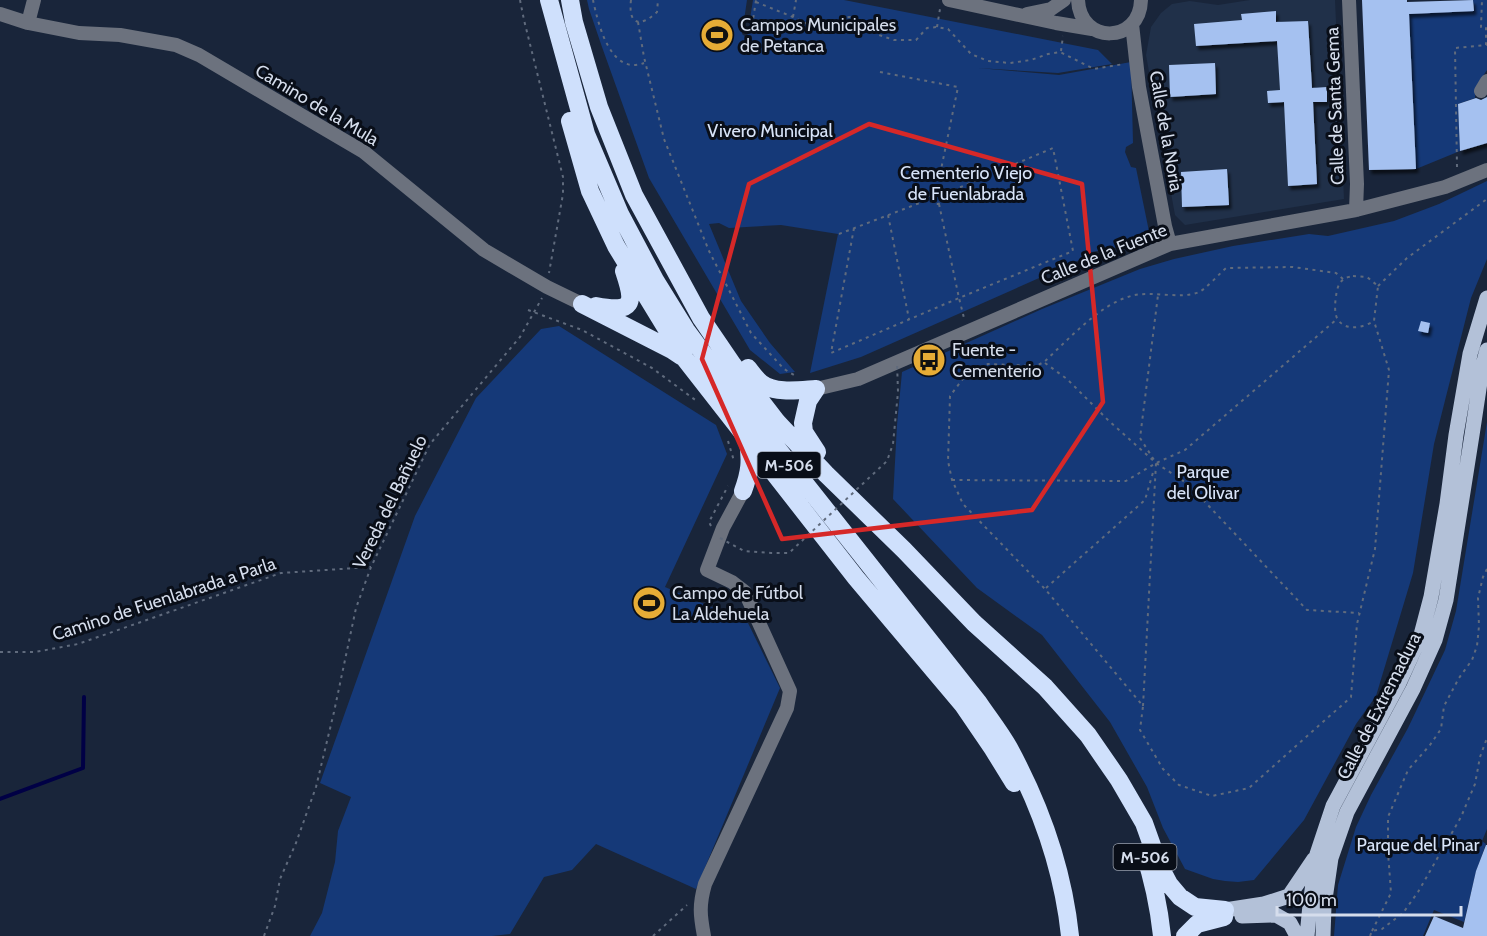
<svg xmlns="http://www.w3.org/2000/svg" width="1487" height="936" viewBox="0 0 1487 936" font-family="Cabin,sans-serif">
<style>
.built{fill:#203049}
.green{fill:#153978}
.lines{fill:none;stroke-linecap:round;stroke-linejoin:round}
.stream{stroke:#000045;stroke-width:4}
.building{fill:#a5c1f0;filter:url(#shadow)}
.path{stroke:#606b7d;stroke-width:2;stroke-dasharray:3 4.5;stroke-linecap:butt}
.minor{stroke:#6c727e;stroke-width:14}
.major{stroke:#b3c1d8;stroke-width:15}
.highway{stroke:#cfe0fc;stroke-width:18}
.path-bridge{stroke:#606b7d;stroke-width:2;stroke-dasharray:3 4.5;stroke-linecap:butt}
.marked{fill:none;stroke:#d62828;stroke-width:4.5;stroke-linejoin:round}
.labels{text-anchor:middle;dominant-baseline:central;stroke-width:6;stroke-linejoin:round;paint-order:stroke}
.shield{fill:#090e18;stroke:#989fac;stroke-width:1.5}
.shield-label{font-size:16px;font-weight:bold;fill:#d5ddec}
.poi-label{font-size:18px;fill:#d5ddec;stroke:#090e18;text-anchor:start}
.street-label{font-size:18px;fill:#d5ddec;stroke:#090e18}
.park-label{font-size:18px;fill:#d8e4f9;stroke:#090e18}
</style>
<defs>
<filter id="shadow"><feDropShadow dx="2.5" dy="4" stdDeviation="1.5" flood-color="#0009"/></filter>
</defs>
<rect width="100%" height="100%" fill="#19253a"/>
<!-- built -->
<path class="built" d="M1250,0H1335L1344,199L1185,225L1175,215L1146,55L1151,27L1161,13L1172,4L1190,1L1218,5Z"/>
<!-- green -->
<path class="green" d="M587,0H747L742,34L747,38L753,0H844L1098,50L1112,64L1058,73L978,68L1059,75L1131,62L1133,143L1126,147L1125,152L1131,167L1136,168L1151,241L1081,254L1082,259L861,357L810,373L838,234L781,225L729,228L719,223L709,224L741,301L770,343L795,372L780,374L750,350L649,178L602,47L589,9Z
M1473,0H1487V70L1475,88V98L1458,104L1460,151L1416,169L1409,14L1474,11Z
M1487,181V259L1471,298L1456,357L1434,444L1413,573L1376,696L1356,724L1304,820L1254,880L1238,882L1225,881L1213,879L1185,869L1163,828L1147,787L1110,722L1042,635L977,588L893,499L897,425L902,372L1042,309L1140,269L1174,259L1233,246L1309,234L1328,236L1394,221L1439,204Z
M559,326L716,425L727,454L665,587L748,623L780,688L696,889L596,844L572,870L544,877L510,934L492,936H310L322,913L335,862L338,831L351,797L320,783L415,516L476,398L541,329Z
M1487,422V829L1482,841L1486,844L1476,872L1464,922L1434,910L1423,936H1334L1338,885L1356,827L1371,795L1408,728L1445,650L1456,611Z"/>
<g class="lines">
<!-- stream -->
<path class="stream" d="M0,799L83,768L84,697"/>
</g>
<!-- building -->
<path class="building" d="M1362,0H1407V2L1473,0L1474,11L1409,14L1416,169L1369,170Z
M1276,11V22L1308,21L1312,88L1327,87V102H1313L1317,184L1288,186L1284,102L1268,103L1267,91L1280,90L1277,41L1196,46L1194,24L1242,20L1241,14Z
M1215,63L1216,94L1170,97L1169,65Z
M1487,97V143L1460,151L1458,104L1476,98L1481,100Z
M1227,169L1229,205L1182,207L1181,172Z
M1421,321L1430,323L1428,333L1418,331Z
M1486,845H1487V936H1425L1434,916L1463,928L1476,871Z"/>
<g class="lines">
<!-- path -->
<path class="path" d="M520,0L524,20L563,177V194L549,273
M593,0C598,23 610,76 644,63
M631,0C628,25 640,28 657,12L658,0
M756,2L793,17L809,25L832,23L843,18L850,17L862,21L879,35L894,40H916L927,28L937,27L948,29L971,54L988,61L1010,63L1031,60L1048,54L1060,52L1094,69L1124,64
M793,17L796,0
M638,22L644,57L664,139L709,251L751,333L784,369L794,375
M937,27L940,9
M751,33L756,0
M1061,51L1063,36
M880,72L958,87L937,189
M1457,167L1455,48L1486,45V27H1481L1482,0
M930 197a7 7 0 1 1 14 0a7 7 0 1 1-14 0Z
M939,204L959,298L964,318
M888,215L909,319
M854,228L831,353L959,298L1073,251L1053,148L944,194
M839,234L930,199
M1353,276L1367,277L1378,286L1374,321C1364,327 1347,332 1338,320C1334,314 1335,303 1336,296C1337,290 1338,283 1344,279C1346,277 1350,277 1353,276Z
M1343,279L1336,273L1293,267L1226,268C1220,273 1206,289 1199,292C1181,300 1151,290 1131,296C1100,304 1068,340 1044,362L1036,366L988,364L965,376L950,396L948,461L952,480L963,504L1045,589L1143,706L1140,730L1163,769L1179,785L1212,796L1249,788L1351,697L1357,624L1375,549L1389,370L1374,321
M1378,286L1407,258L1487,199
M528,310L582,330L652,368L698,402
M1045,363L1067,379L1109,421L1156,463L1188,484L1307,610L1359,613
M728,441L734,461
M952,480L1126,481L1156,463L1185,450L1337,319
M711,526L709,522L728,486
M1046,588L1145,500L1154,469
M0,652H35L78,644L281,573L371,567
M1143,706L1156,463L1140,438L1158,295
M1372,931L1391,893L1388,852V817L1408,770L1430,745L1441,729L1444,706L1459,678L1472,660L1477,646L1479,626L1478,598L1483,577L1487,569
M264,936L275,906L280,879L296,843L316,787L334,712L356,608L371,567L430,444L520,337L542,298
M653,936L687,905
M1370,936L1372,931L1382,929L1403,913L1418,892L1461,817L1475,784L1480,757L1487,738"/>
<!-- minor -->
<path class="minor" d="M949,0L1056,23L1092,29
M1078,0C1080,45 1140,44 1141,0
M1349,0L1357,184L1356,210
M0,14L28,23L79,33L120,35L176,45L199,55L364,152L484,250L547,287L582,304
M1027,14L1051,9L1064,0
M28,23L34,0
M1132,24L1139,87L1165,226L1170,244
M1481,91L1487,81
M816,389L858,379L1170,244L1356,210L1445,187L1487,170
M704,936C700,915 699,905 705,884L787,708L790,691L745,592L732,582L707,570L723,528L743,491"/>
<!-- major -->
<path class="major" d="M1225,910L1264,904L1289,896L1314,859
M1242,916L1276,915L1290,923L1297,936
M1307,936L1310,905L1317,854L1333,806L1399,683L1421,635L1431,597L1447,504L1456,435L1470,354L1487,298
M1323,936L1324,906L1331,858L1347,812L1413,689L1435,640L1446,600L1472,435L1482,369L1487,350"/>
<!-- highway -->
<path class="highway" d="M549,0L586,134L620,214L655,280L686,330L723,380L978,702C988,717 1000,732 1009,748C1041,807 1063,869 1070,936
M570,0L574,22L599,107L634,195L701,318L733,365L777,422L826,474L904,550L974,623L1045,687L1088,735L1119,780L1144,823L1159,865L1169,884L1180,897L1195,907L1225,910
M570,121L590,191L616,246L685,359L856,578L963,705L993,749L1014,783
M582,304L672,350L681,356
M596,306C634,313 635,304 624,271
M748,368C752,373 756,379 761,383C775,394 800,390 816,389
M816,389L808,401L803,423L804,432L817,452
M743,491C750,472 751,461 748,441
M1144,852C1153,879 1159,908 1162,936
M1185,936L1197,924L1224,917"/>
<!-- path-bridge -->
<path class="path-bridge" d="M720,538L744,551L771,553H789L887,461L893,444L898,392L897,362"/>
</g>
<!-- marked area -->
<path class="marked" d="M869,124L1082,184L1103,402L1032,510L782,539L702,359L749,184Z"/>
<!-- icons -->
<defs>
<symbol id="stadium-disc" viewBox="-11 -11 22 22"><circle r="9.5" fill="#e6ac36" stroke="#090e18"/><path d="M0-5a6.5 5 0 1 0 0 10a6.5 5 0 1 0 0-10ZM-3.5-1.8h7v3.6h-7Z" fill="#111"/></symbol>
<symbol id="bus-disc" viewBox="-11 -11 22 22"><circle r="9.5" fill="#e6ac36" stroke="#090e18"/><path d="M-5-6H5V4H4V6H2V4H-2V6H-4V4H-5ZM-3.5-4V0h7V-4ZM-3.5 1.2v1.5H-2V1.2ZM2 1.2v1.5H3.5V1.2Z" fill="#111"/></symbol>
</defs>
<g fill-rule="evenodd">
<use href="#stadium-disc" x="698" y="16" width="38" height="38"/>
<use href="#bus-disc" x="910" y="341" width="38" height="38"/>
<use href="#stadium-disc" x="630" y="584" width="38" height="38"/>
</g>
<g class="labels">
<!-- shield labels -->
<g class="shield">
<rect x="757.5" y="452" width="63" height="26" rx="4.5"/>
<rect x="1113.5" y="844" width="63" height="26" rx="4.5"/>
</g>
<g class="shield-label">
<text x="789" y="465">M-506</text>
<text x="1145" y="857">M-506</text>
</g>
<!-- poi labels -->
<g class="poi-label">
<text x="740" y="25">Campos Municipales<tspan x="740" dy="21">de Petanca</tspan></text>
<text x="952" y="350">Fuente -<tspan x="952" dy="21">Cementerio</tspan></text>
<text x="672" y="593">Campo de Fútbol<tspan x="672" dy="21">La Aldehuela</tspan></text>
</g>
<!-- street labels -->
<g class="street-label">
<text transform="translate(317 105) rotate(31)">Camino de la Mula</text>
<text transform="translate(1335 106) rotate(-92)">Calle de Santa Gema</text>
<text transform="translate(1166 131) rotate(80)">Calle de la Noria</text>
<text transform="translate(1104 254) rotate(-22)">Calle de la Fuente</text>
<text transform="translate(390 502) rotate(-64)">Vereda del Bañuelo</text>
<text transform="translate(164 599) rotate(-18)">Camino de Fuenlabrada a Parla</text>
<text transform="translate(1379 706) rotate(-63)">Calle de Extremadura</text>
</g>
<!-- park labels -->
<g class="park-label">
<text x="770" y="131">Vivero Municipal</text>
<text x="966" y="173">Cementerio Viejo<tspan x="966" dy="21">de Fuenlabrada</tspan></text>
<text x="1203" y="472">Parque<tspan x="1203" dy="21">del Olivar</tspan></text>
<text x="1418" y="845">Parque del Pinar</text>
</g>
</g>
<!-- scale -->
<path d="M1277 906v9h184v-9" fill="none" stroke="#d5ddec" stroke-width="3"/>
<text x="1286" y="906" font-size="18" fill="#d5ddec" stroke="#090e18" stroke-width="4.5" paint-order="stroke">100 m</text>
</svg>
